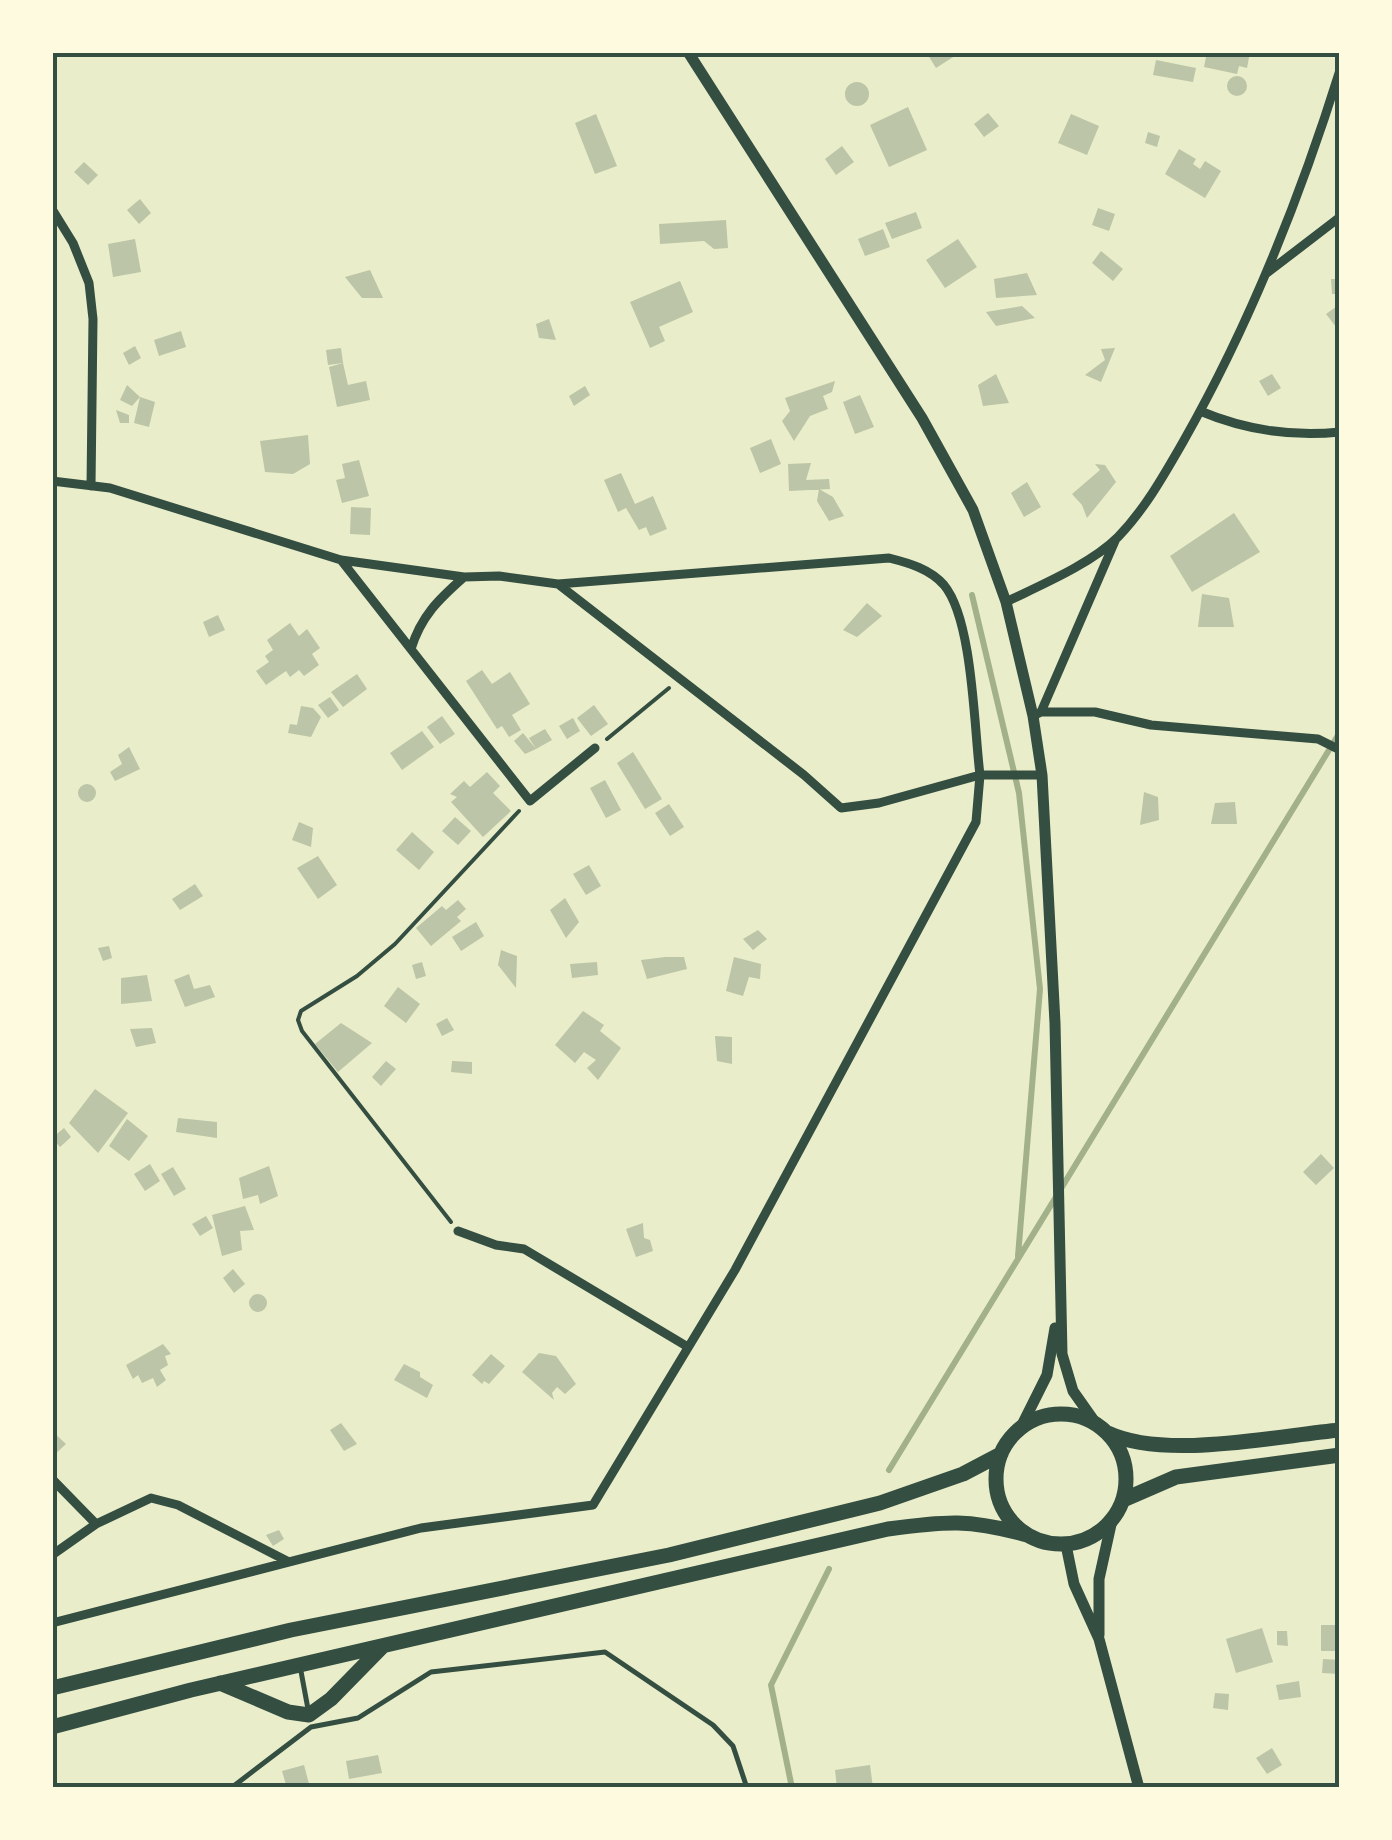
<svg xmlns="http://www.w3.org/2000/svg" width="1392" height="1840" viewBox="0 0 1392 1840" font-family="Figtree,sans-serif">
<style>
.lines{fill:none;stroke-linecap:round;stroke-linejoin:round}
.stream{stroke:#a3b18a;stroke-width:6}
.building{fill:#bcc5a7}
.path{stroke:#344e41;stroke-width:4}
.service{stroke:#344e41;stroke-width:5}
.minor{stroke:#344e41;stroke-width:9}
.tertiary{stroke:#344e41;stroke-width:11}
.trunk{stroke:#344e41;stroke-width:15}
.neatline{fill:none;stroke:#344e41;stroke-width:4}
</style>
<rect width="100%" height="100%" fill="#e9edc9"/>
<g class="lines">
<!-- stream -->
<path class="stream" d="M972,595L1019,793L1040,989L1018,1256
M889,1470L1340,732
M792,1788L771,1685L829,1569"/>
</g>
<!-- building -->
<path class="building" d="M926,52H961L936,68Z
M1207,52H1250L1247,68L1239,66L1237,74L1204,67Z
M1156,60L1196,68L1193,82L1153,75Z
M1227 86a10 10 0 1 1 20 0a10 10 0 1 1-20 0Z
M845 94a12 12 0 1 1 24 0a12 12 0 1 1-24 0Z
M908,107L927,150L889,167L870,125Z
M988,113L999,126L984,137L974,124Z
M596,114L617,166L595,174L575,123Z
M1071,114L1099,126L1087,155L1058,143Z
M1148,132L1160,136L1157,147L1145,143Z
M842,146L854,162L836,175L825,159Z
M1179,149L1196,159L1193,164L1200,169L1205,161L1221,171L1205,198L1165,174Z
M84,162L98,175L88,185L74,172Z
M140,199L151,213L139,224L127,210Z
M1098,208L1115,214L1109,231L1092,225Z
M916,212L922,228L892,239L885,223Z
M726,220L728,248L714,249L704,241L660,244L659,224Z
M883,229L890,247L865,256L858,239Z
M135,239L141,272L113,277L108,244Z
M958,239L977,267L945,288L926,260Z
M1101,251L1123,269L1113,281L1092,263Z
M370,270L383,298H362L345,277Z
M1027,273L1037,295L996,298L994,279Z
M1331,279H1340V294H1332Z
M680,281L693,312L659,327L665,341L650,348L630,302Z
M1340,304V332L1326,314Z
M1022,306L1035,318L996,326L986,312Z
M549,319L556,340L539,338L536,324Z
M181,331L186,347L159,356L154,340Z
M135,346L141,358L129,365L123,353Z
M341,348L343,363L328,365L326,350Z
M1115,348L1101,382L1085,375L1105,360L1101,349Z
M343,363L348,385L366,381L370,400L337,407L329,367Z
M996,374L1009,403L983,406L978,385Z
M1272,374L1281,388L1268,396L1259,381Z
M835,381L832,392L823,396L828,409L810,416L794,441L782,421L790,411L785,398Z
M127,385L140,397L155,402L149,427L134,423L140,397L132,406L120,400Z
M585,386L590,395L574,406L569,396Z
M860,395L874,427L855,434L843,402Z
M116,410L129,415V423H120Z
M308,435L310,464L293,474L265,472L260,441Z
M771,439L781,464L760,473L750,448Z
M359,460L369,496L342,503L336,480L345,478L342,464Z
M811,463L806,480L829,479L830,489L789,491L788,464Z
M1095,464L1105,465L1116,482L1087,518L1082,505L1072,494L1100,470Z
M621,473L635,504L653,496L667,529L650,536L646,527L639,530L626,508L618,512L604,480Z
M1027,482L1041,507L1024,517L1011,493Z
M819,489L833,497L844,516L829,521L817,501Z
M351,507L371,508L370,535L350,534Z
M1234,513L1260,552L1192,592L1170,556Z
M1202,594L1229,598L1234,627H1198Z
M867,603L882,616L857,637L843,630Z
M218,615L225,630L209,637L203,622Z
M290,623L299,636L307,629L320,648L312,654L319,665L304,676L299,670L290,677L286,671L266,685L256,671L269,662L265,656L273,650L267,640Z
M482,670L492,684L510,672L530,704L512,715L521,730L509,737L502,726L497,729L466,681Z
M357,674L367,689L343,707L331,692Z
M330,697L339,710L328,718L318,705Z
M594,705L608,724L591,736L577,718Z
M301,706L313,708L321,717L311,737L288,733L290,724L297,725Z
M442,716L455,734L440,744L427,727Z
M573,718L580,731L567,739L559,726Z
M545,729L552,740L536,749L529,738Z
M422,731L434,747L402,770L390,753Z
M523,733L536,749L525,754L514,741Z
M129,747L140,769L115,781L110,772L122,764L118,755Z
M633,752L662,799L645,809L617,763Z
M487,772L500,786L493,793L511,811L483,837L451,802L457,797L450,794L464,781L470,787Z
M605,780L621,810L606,818L590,788Z
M78 793a9 9 0 1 1 18 0a9 9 0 1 1-18 0Z
M1144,792L1158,797L1159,820L1140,825Z
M1235,802L1237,824H1211L1215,803Z
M669,804L684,827L670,836L655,813Z
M455,817L471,831L458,845L442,831Z
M299,822L313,828L311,847L292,840Z
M412,832L434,852L419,870L396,850Z
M318,856L337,885L318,899L297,868Z
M589,865L601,886L586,895L573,874Z
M195,884L203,896L180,910L172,899Z
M565,898L579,922L566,938L550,910Z
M458,900L466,909L457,917L461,921L431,946L416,928L442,906L446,910Z
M476,922L484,936L461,951L452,937Z
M758,930L767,939L753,950L743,939Z
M109,946L112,958L103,961L98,948Z
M501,950L517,956L516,988L498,965Z
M665,957H684L687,969L647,979L641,960Z
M734,957L761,964L760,979L749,977L743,996L726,991Z
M422,962L426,976L416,979L412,965Z
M597,962L598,975L572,978L570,964Z
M189,974L194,989L210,985L215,997L185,1007L174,980Z
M147,975L152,1001L121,1004V978Z
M398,987L420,1004L406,1023L384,1006Z
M583,1011L604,1025L600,1031L621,1048L598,1080L587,1068L596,1060L584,1052L575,1063L555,1045Z
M447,1018L454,1030L442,1036L436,1024Z
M341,1023L372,1043L338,1072L315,1044Z
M152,1028L156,1043L136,1047L130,1029Z
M715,1036L732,1037V1064L717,1061Z
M386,1061L396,1069L381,1086L372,1077Z
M452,1061L472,1062V1074L451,1072Z
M95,1089L128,1113L98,1153L69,1123Z
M178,1118L217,1122V1138L176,1132Z
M127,1119L148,1136L129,1161L109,1146Z
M64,1128L71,1137L60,1147L52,1138Z
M1321,1154L1334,1168L1316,1185L1303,1172Z
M150,1164L160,1181L145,1191L134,1174Z
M269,1166L278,1196L260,1204L258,1195L243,1199L239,1178Z
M173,1167L186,1189L174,1196L161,1174Z
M245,1206L254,1230L240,1231L242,1250L222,1256L212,1215Z
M206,1216L213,1228L200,1236L192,1224Z
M643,1223L644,1238L650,1240L653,1251L636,1257L626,1229Z
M233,1269L245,1284L234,1293L223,1278Z
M249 1303a9 9 0 1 1 18 0a9 9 0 1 1-18 0Z
M163,1344L171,1354L165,1356L168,1365L160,1370L166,1380L157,1387L153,1378L142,1383L138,1375L133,1379L126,1365Z
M539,1353L556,1356L576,1384L565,1394L557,1387L552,1393L554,1400L522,1372Z
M491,1354L505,1366L489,1384L484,1381L482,1384L472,1375Z
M404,1364L420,1372V1377L433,1385L427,1398L394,1380Z
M341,1423L357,1444L344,1451L330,1430Z
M52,1431L66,1444L52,1457Z
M279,1530L284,1539L273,1546L266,1535Z
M1321,1625H1339V1651H1321Z
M1262,1628L1273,1662L1236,1673L1226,1639Z
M1277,1631H1287L1288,1646L1277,1645Z
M1323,1659L1340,1660V1674L1322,1673Z
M1299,1681L1301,1697L1279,1700L1276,1685Z
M1215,1693L1229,1694L1228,1710L1213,1708Z
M1272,1748L1282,1765L1267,1774L1256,1758Z
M378,1755L382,1773L349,1779L346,1761Z
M304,1765L309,1784L287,1788L282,1771Z
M870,1765L873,1788H837L835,1770Z"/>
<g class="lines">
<!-- path -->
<path class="path" d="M607,739L669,688
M451,1222L302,1031L298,1020L301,1011L357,976L395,944L519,811"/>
<!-- service -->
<path class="service" d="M300,1666L308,1709
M231,1788L311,1727L358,1718L431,1672L605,1652L713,1725L733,1746L747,1788"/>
<!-- minor -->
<path class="minor" d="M52,209L73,243L89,283L93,319L91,486
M1267,273L1340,217
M1200,411C1245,430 1291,437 1340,432
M52,481L110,488L341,560L464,577L499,576L558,584L889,558C909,563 930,569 944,585C973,620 974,728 980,775H1042
M341,560L530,801L595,748
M1006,602C1041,585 1091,564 1118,537C1145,509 1164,475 1183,442C1249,326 1300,198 1340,70
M411,649C421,616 439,599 464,577
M1041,712L1115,541
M1033,716L1041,712H1095L1151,725L1318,739L1340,750
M458,1231L496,1245L524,1249L688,1347
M52,1479L96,1524
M52,1555L96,1524L151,1498L178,1505L289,1562
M52,1623L421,1528L593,1505L735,1270L976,822L980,775L879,803L841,808L804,775L558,584"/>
<!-- tertiary -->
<path class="tertiary" d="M688,52L922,418L973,510L1006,602L1033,716L1042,775L1055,1023L1062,1354L1073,1391L1097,1425
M1021,1427L1047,1375L1055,1328
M1066,1545L1074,1584L1099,1639L1139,1788
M1099,1635V1579L1112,1520"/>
<!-- trunk -->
<path class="trunk" d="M996 1479a65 65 0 1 1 130 0a65 65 0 1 1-130 0Z
M1108,1433C1166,1460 1275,1436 1340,1430
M1123,1500L1176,1477L1340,1455
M220,1683L288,1712L309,1715L331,1699L382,1647
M52,1688L291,1630L669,1555L880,1503L963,1474L1001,1454
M52,1727L191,1690L888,1529C947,1521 969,1519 1027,1535"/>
</g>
<!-- border -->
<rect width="1392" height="1840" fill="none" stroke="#fefae0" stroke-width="110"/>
<rect x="55" y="55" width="1282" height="1730" class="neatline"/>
</svg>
